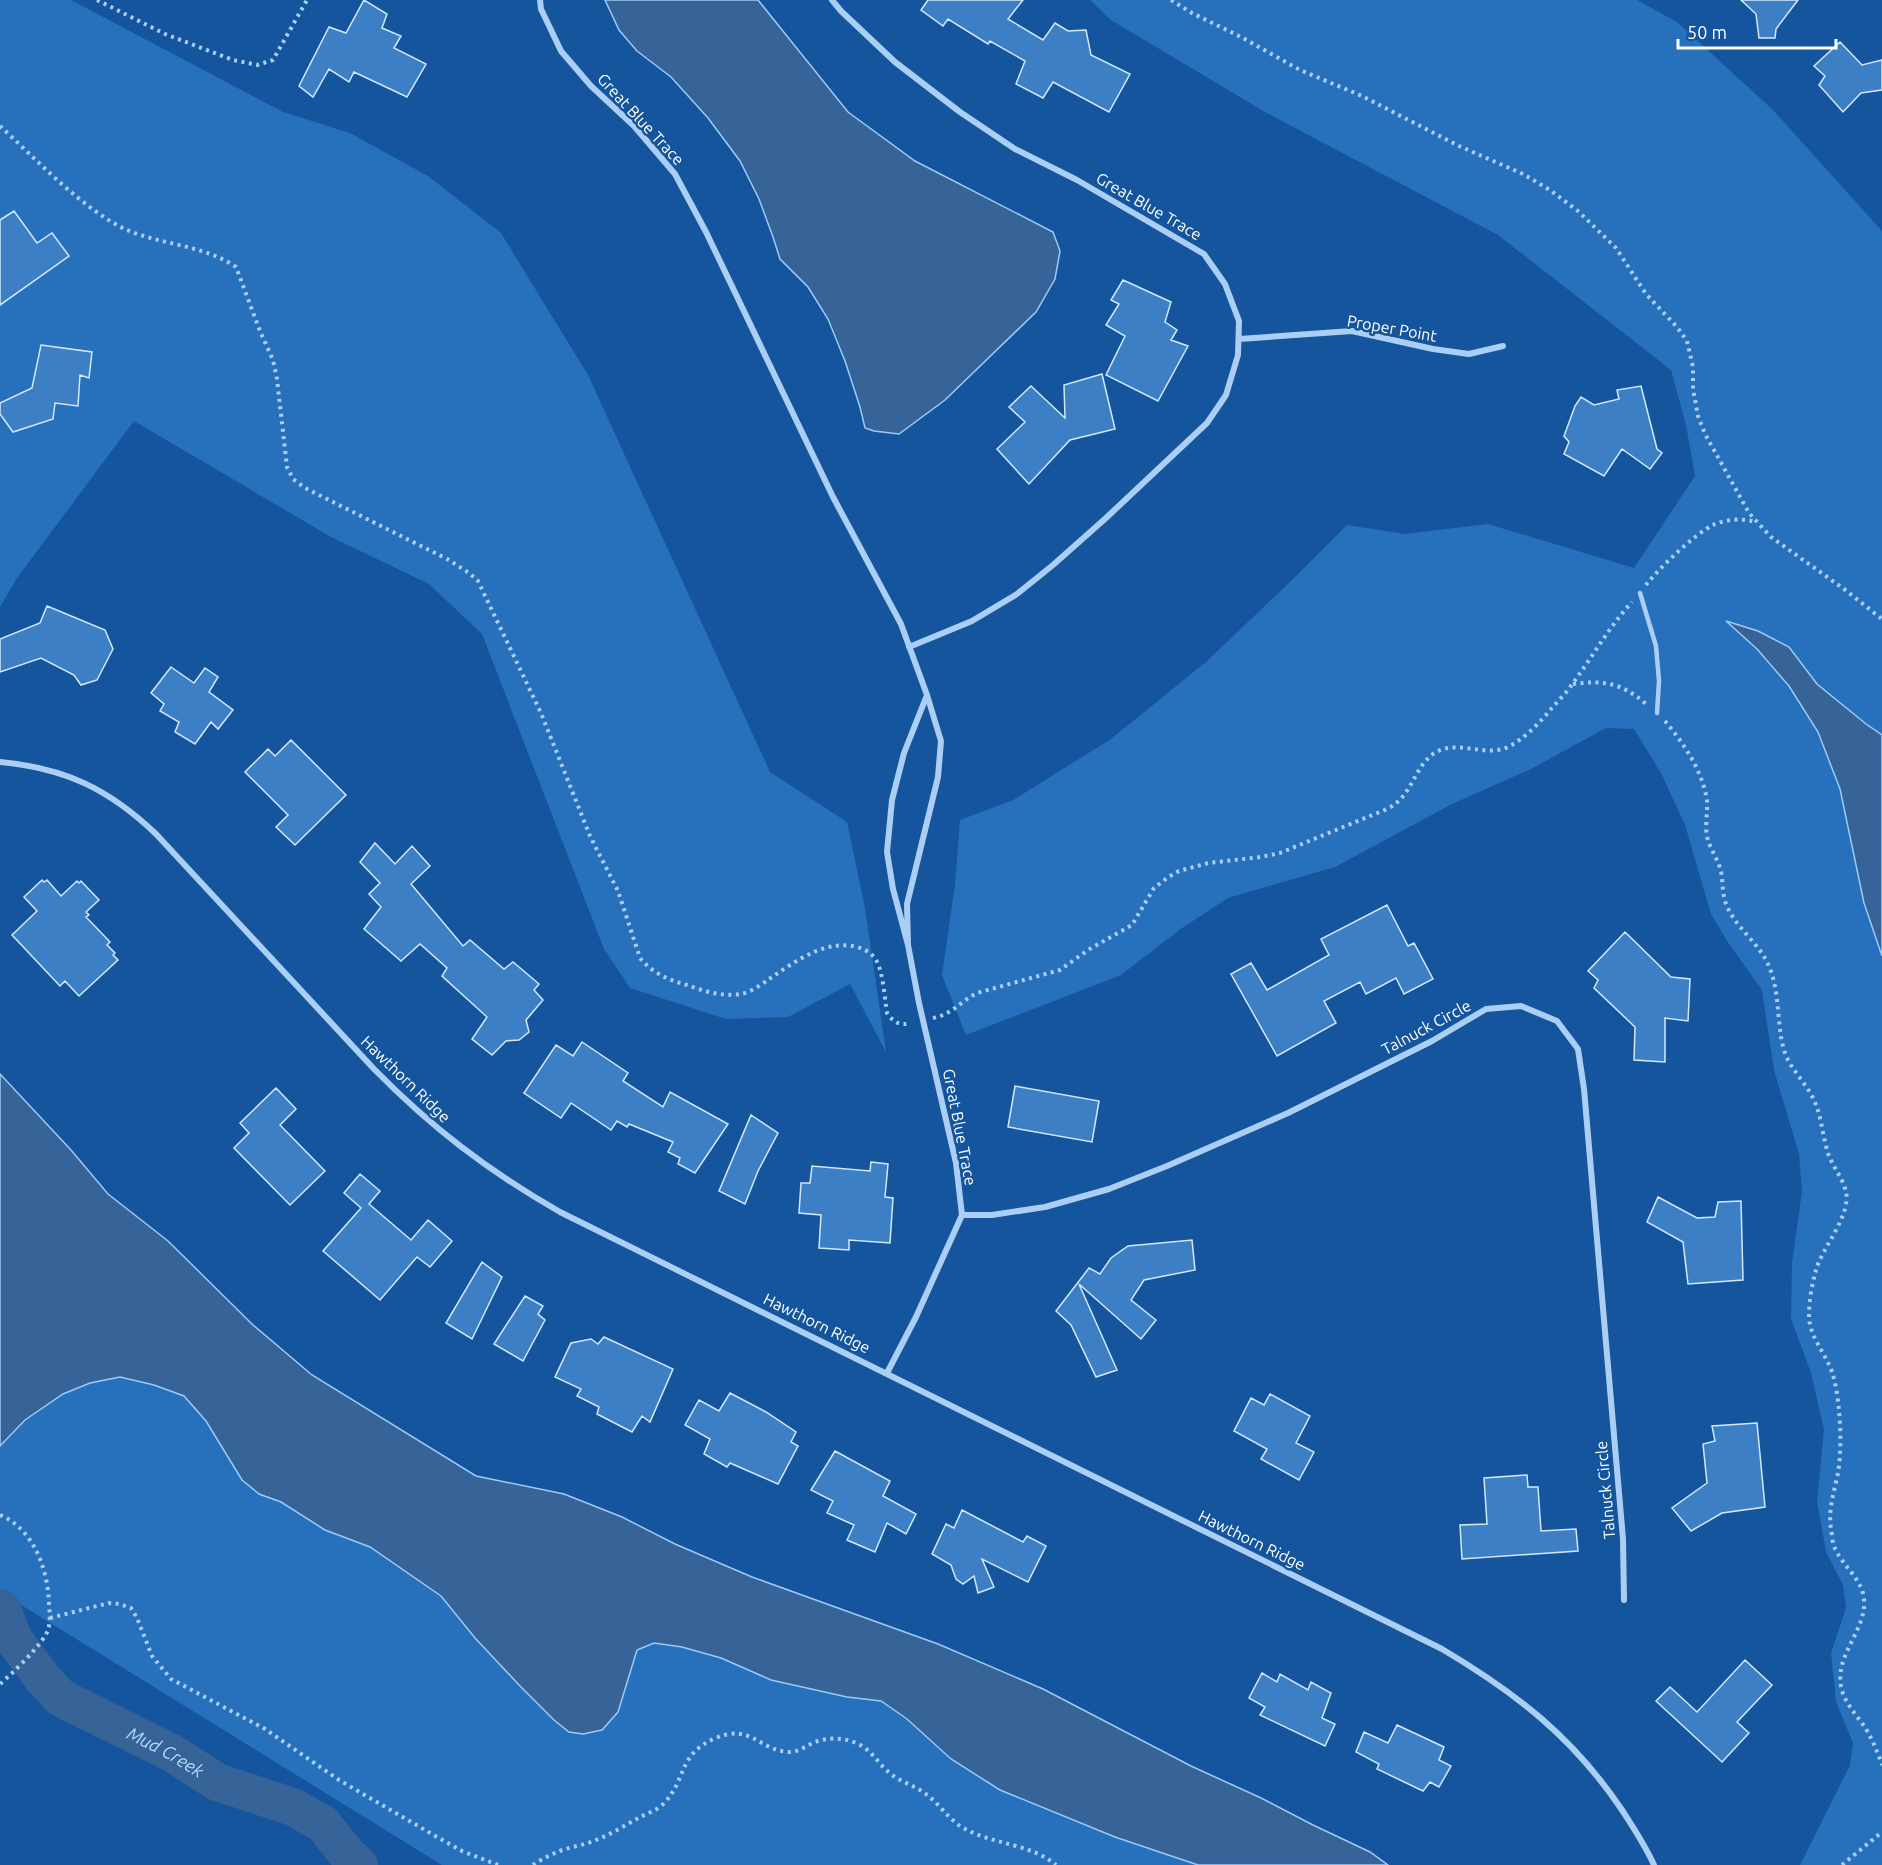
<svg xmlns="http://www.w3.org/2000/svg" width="1882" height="1865" viewBox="0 0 1882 1865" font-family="Ubuntu,sans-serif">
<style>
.green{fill:#2770bb}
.water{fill:#366499;stroke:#9dcaf6;stroke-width:1.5}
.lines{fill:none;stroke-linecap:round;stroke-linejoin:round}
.river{stroke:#366499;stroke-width:38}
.building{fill:#3d7fc4;stroke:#d3e8fd;stroke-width:1.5}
.path{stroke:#abcef4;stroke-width:4;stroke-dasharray:3 4.5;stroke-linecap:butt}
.service{stroke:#abcef4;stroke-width:4.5}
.minor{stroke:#abcef4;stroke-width:6}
.labels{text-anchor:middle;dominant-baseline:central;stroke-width:5;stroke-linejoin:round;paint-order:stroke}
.street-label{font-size:16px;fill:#fff;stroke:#14559e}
.water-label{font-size:18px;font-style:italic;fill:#b8d8fa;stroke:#14559e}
</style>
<rect width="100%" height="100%" fill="#14559e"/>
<!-- green -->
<path class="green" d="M0,0H71L283,112L350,133L428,176L501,233L588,375L770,772L847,822L865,908L886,1052L850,984L788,1017L726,1019L630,988L604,949L482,634L429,584L331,537L134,421L17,578L0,607Z
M1090,0H1637L1677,22L1773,110L1882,231V1865H1800L1850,1765L1853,1743L1836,1702L1831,1653L1846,1608L1843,1585L1826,1552L1817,1501L1824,1430L1811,1373L1791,1319L1792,1263L1802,1191L1799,1154L1774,1070L1762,990L1727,941L1711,914L1685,825L1661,773L1634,729L1606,728L1531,769L1452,804L1335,867L1228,898L1182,928L1121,975L966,1035L942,975L955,885L960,820L1013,800L1111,739L1207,661L1294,578L1347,525L1405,534L1488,524L1634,568L1695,476L1686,425L1671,370L1498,235L1265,112L1111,20Z
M0,1093L217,1316L396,1461L1283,1865H442L18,1603L0,1590Z"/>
<!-- water -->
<path class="water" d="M605,0H758L848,112L915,161L1053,232L1060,251L1055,279L1036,312L945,400L899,434L874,431L865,428L860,407L845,361L828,319L808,287L780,259L773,237L759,199L740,161L708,118L671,77L637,51L619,30Z
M1726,621L1758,631L1789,647L1817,684L1866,724L1882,735V956L1864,903L1840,789L1818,732L1789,686L1757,649Z
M0,1074L71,1150L108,1194L168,1241L253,1325L312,1375L476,1476L564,1494L622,1517L675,1544L752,1577L938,1644L1043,1689L1191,1766L1261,1798L1313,1825L1370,1852L1388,1865H1198L1115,1837L1000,1790L951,1759L907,1719L881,1701L847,1697L771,1680L721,1658L682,1647L654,1643L637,1650L618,1712L602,1730L583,1734L569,1732L554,1720L521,1687L475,1638L441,1596L370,1547L325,1530L281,1502L259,1494L242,1480L206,1421L184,1396L154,1385L120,1377L90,1383L63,1394L25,1420L0,1446Z"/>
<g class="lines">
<!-- river -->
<path class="river" id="s1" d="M0,1608L2,1609L13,1638L43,1679L61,1698L172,1753L217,1782L293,1807L323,1824L347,1854L359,1865"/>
</g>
<!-- building -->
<path class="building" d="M364,0L387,14L382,28L401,36L394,48L426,64L407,97L354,72L349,82L329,69L313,97L299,86L329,27L346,33Z
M928,0H1023L1008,19L1043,40L1055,23L1068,31L1086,30L1091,55L1130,74L1109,112L1053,82L1043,98L1016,84L1025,61L990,41L988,44L948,19L943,26L921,10Z
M1741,0H1798L1776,29L1775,38H1759L1756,14Z
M1840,42L1862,65L1882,60V90L1861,93L1843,112L1819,85L1825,76L1814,66Z
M14,211L37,243L52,233L69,256L0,305V220Z
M1123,280L1171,302L1165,322L1177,330L1171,340L1188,346L1158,401L1106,375L1125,336L1106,325L1119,304L1111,300Z
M41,345L92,352L89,378L80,375L78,406L55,403L53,419L13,432L0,414V403L32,388Z
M1102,374L1115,429L1070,440L1029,484L997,449L1025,422L1009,407L1031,386L1065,418L1064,385Z
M1641,386L1657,449L1662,453L1650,469L1622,449L1604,476L1564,454L1569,442L1564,436L1575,406L1581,397L1594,405L1619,399L1617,390Z
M47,606L105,630L113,649L97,680L81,685L74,675L41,658L0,672V639L40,623Z
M171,667L194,683L205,668L218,677L209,692L233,710L218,729L211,722L195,744L175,732L179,722L160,711L164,704L151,693Z
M291,740L346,795L295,845L276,827L288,815L245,772L268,749L275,756Z
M375,843L395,864L412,846L430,866L411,884L463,946L470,940L504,969L513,962L539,984L534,990L543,1000L526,1020L529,1032L519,1040L506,1041L492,1055L472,1039L487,1017L442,976L447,968L420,944L401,961L364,929L381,907L369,894L380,883L360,862Z
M42,880L44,882L47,880L61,896L77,881L79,883L81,881L99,900L86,912L89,915L86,917L110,942L107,945L115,953L113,955L118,960L79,996L65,981L60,986L12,935L37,911L24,897Z
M1387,905L1408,946L1414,943L1433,979L1404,994L1396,978L1366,994L1360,982L1324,1001L1336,1023L1277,1056L1231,974L1251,963L1267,990L1329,955L1321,939Z
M1625,932L1671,977L1690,979L1688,1021L1665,1018V1062L1634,1060L1635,1027L1594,988L1598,980L1588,971Z
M582,1042L628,1073L623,1081L663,1107L670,1092L728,1124L695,1173L678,1164L680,1158L668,1152L673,1142L629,1124L627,1127L617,1121L611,1130L571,1103L561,1118L524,1093L556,1045L573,1056Z
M1015,1086L1099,1101L1092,1142L1008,1127Z
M276,1088L296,1109L280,1125L325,1171L290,1205L234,1148L249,1133L240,1123Z
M751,1115L778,1133L758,1171L745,1204L719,1191Z
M871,1162L888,1164L885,1197L893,1198L890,1243L849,1240V1250L819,1248L821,1215L799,1213L801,1183H810L812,1166L870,1171Z
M360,1174L380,1191L369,1204L411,1240L428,1220L452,1241L430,1267L417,1257L380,1300L323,1251L361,1208L344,1193Z
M1658,1197L1697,1218L1715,1217L1718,1202L1741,1201L1743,1280L1688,1284L1683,1242L1647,1222Z
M1192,1240L1195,1270L1144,1280L1131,1300L1156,1320L1141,1339L1079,1284L1117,1370L1096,1377L1071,1325L1056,1311L1089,1268L1100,1274L1111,1258L1128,1246Z
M482,1262L502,1277L472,1339L446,1323Z
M525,1296L543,1306L538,1314L545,1320L523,1361L494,1344Z
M604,1337L673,1369L650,1422L642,1416L632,1432L597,1414L599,1407L577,1396L581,1389L555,1377L571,1343L591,1339L598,1344Z
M730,1393L766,1412L796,1432L791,1442L798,1446L778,1484L730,1463L727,1467L704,1454L710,1439L685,1425L699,1400L719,1411Z
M1270,1394L1310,1416L1296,1443L1314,1452L1299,1480L1261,1459L1267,1449L1234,1431L1251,1398L1264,1405Z
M1757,1423L1765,1507L1722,1513L1691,1531L1672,1508L1707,1483L1703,1444L1715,1441L1712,1426Z
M835,1451L890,1481L883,1496L916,1514L906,1534L887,1523L875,1552L847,1540L854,1525L827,1513L833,1501L811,1490Z
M1527,1475L1528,1487H1538L1541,1531L1576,1529L1578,1551L1462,1559L1460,1525L1487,1524L1484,1478Z
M962,1510L1023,1542L1027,1536L1046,1546L1028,1582L982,1559L994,1587L978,1593L974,1576L963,1584L956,1579L951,1565L932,1554L946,1524L954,1528Z
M1745,1660L1772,1685L1737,1722L1749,1733L1722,1762L1656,1701L1670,1687L1697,1712Z
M1262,1673L1277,1682L1280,1674L1308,1690L1311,1682L1331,1693L1322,1718L1335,1724L1325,1746L1260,1715L1265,1707L1249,1698Z
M1397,1725L1444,1747L1439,1760L1451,1766L1439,1787L1430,1782L1423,1791L1377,1769L1379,1764L1356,1752L1364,1732L1388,1743Z"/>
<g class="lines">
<!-- path -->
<path class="path" d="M97,0L165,34L233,60L257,65L273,60L307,0
M1171,0L1192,13L1241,37L1300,70L1362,96L1459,146L1523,174L1550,190L1578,211L1616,248L1646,294L1677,327L1687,341L1693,367V389L1698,416L1705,434L1749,513L1771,537L1844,589L1882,619
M0,126C36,159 83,210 127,230C162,245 204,245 236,267L260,331L273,360L277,379L287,467L293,479L305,488L449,560L469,573L478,581L541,713L590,836L618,891L640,958C652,973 669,980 687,985C703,991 723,997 741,994C751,992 761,985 769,979C795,962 824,939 857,947C867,950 874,954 878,964C883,975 885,1000 887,1013C894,1023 900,1026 911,1023
M1646,585C1659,568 1695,534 1713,525C1726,519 1742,518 1755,522
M1573,684C1604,680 1622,683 1646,704
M1665,721C1684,744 1702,770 1707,800C1708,813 1704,828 1708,840C1711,850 1718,860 1721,871C1723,882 1722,893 1726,904C1735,927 1758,942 1768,964C1782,994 1775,1031 1787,1058C1794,1072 1805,1083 1812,1096C1822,1114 1822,1137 1829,1156C1834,1168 1843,1179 1846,1192C1851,1216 1822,1248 1816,1270C1812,1284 1809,1301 1809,1315C1809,1337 1825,1352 1832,1372C1836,1384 1838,1399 1839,1411C1841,1431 1841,1454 1838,1473C1834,1492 1828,1510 1831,1529C1832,1534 1832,1541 1834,1546C1841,1565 1862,1578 1864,1599C1867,1630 1835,1654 1841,1686C1844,1703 1857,1715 1866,1729C1873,1741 1878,1753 1882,1765
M933,1018C951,1015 961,1001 977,993L1060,970L1088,950L1132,925L1154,888L1167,878L1179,871L1208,863L1261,857L1280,853L1387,809C1412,797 1413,769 1433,754C1456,738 1485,758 1508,747C1526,738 1540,722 1552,708C1559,700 1567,692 1573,683C1593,656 1609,627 1632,602
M0,1515C34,1529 48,1570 49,1604C50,1615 51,1627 45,1636C37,1649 12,1674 0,1684
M50,1618L109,1603L120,1604L131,1608L137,1618L152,1656L171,1679L265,1729L339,1780L437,1837L462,1851L498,1865
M533,1865C539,1861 546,1857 553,1854C566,1847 582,1846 596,1840C611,1834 626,1825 640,1817C648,1813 658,1810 664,1803C687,1780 677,1754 716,1738C751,1723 760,1751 789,1752C800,1752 808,1744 818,1741C832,1737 846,1738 858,1744C872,1750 879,1765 891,1774C901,1782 913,1785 923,1792C937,1801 946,1816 960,1826C990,1845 1028,1842 1056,1865
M1842,1865L1882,1832"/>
<!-- service -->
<path class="service" d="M1640,593L1656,646L1659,681L1657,713"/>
<!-- minor -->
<path class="minor" d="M540,0L541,9L561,51L591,86L634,126L675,174L706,232L833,497L901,624L927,695L941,741L938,777L907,904L908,945
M832,0L841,11L895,62L960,112L1015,149L1077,180L1204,254L1225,284L1239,321L1238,355L1226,395L1207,423L1106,518L1053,565L1017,594L972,621L909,647
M1239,339L1352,331L1433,349L1469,354L1503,346
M0,762C65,768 109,789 156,834L374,1069C432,1128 487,1170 560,1212L1442,1649C1516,1693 1573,1737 1622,1810C1633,1827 1645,1845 1654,1865
M962,1215H992L1045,1207L1109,1189L1167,1166L1288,1113L1432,1041L1486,1009L1521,1006L1557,1021L1578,1049L1584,1089L1623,1539L1624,1600
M887,1373L916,1317L962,1215L956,1163L919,1003L908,945L893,889L887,852L892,800L904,753L927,695"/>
</g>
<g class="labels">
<!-- street labels -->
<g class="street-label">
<text transform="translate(641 119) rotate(47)">Great Blue Trace</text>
<text transform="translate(1149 206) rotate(30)">Great Blue Trace</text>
<text transform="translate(1392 328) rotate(10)">Proper Point</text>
<text transform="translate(1426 1027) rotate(-28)">Talnuck Circle</text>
<text transform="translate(406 1079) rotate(44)">Hawthorn Ridge</text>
<text transform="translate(960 1127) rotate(79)">Great Blue Trace</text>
<text transform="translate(817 1323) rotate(26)">Hawthorn Ridge</text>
<text transform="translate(1605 1490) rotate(-95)">Talnuck Circle</text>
<text transform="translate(1252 1540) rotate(26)">Hawthorn Ridge</text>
</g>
<!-- water labels -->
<g class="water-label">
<text stroke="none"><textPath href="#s1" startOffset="228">Mud Creek</textPath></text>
</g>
</g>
<!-- scale -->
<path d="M1678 39v9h158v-9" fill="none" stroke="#ffffff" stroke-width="3"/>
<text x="1687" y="39" font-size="18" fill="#ffffff" stroke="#14559e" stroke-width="4.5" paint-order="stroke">50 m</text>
</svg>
